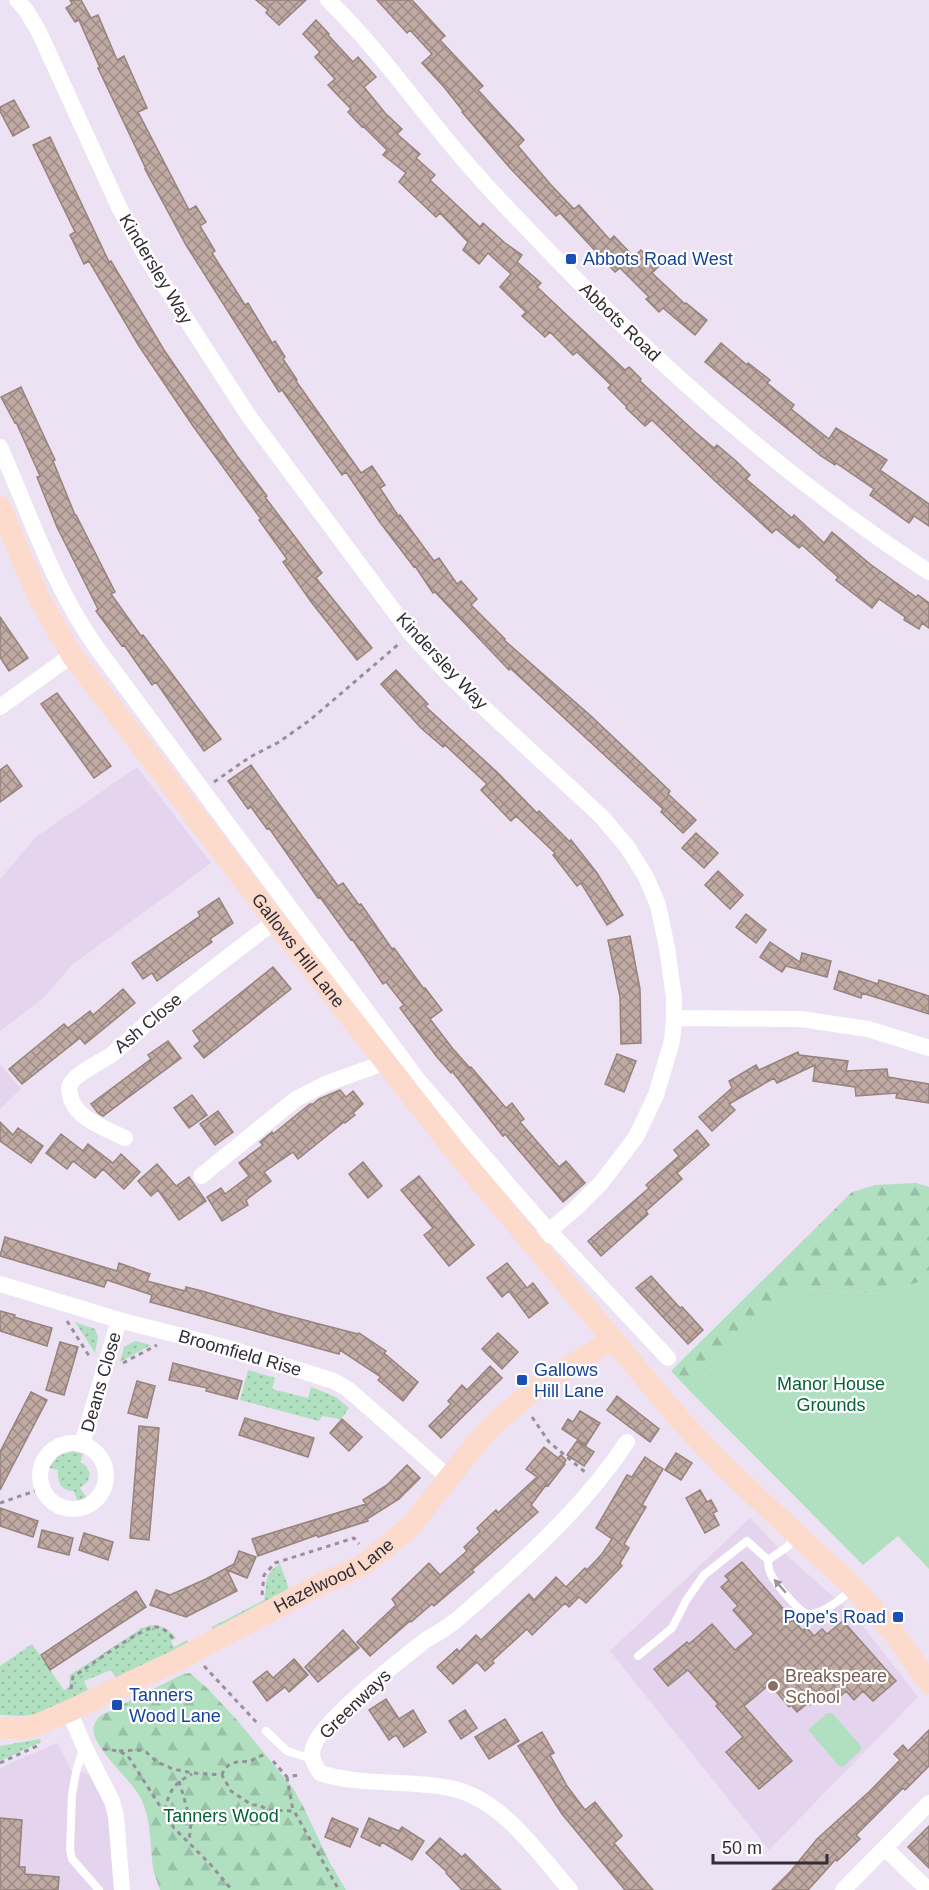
<svg xmlns="http://www.w3.org/2000/svg" width="929" height="1890" viewBox="0 0 929 1890" font-family="Arial,sans-serif">
<style>
.built{fill:#e4d4ed}
.grass{fill:url(#grass-dots)}
.forest{fill:url(#forest-firs)}
.park{fill:#b0e0c0}
.building{fill:url(#building-cross-hatch);stroke:#97827c;stroke-width:1.5}
.lines{fill:none;stroke-linecap:round;stroke-linejoin:round}
.path{stroke:#988f9c;stroke-width:3;stroke-dasharray:4.5 4.5;stroke-linecap:butt}
.lane{stroke:#fff;stroke-width:8}
.street{stroke:#fff;stroke-width:16}
.secondary{stroke:#fcdbcd;stroke-width:22}
.oneway{fill:#99969a}
.transit-dot{fill:#1a4fb4;stroke:#fff;stroke-width:2}
.education-dot{fill:#8d6e63;stroke:#fff;stroke-width:2}
.labels{text-anchor:middle;dominant-baseline:central;stroke-width:4.5;stroke-linejoin:round;paint-order:stroke}
.transit-label{font-size:18px;fill:#164399;stroke:#fff;text-anchor:start}
.street-label{font-size:18px;fill:#332e35;stroke:#fff}
.park-label{font-size:18px;fill:#046238;stroke:#fff}
.education-label{font-size:18px;fill:#785e54;stroke:#fff;text-anchor:start}
</style>
<defs>
<pattern id="grass-dots" width="8" height="8" patternUnits="userSpaceOnUse" patternTransform="scale(1.5)"><rect width="8" height="8" fill="#b0e0c0"/><path d="M2 2h.1M6 6h.1" fill="none" stroke="#98c0a6" stroke-width="1.8" stroke-linecap="round"/></pattern>
<pattern id="forest-firs" width="22" height="20" patternUnits="userSpaceOnUse" patternTransform="scale(1.5)"><rect width="22" height="20" fill="#b0e0c0"/><path d="M5 1l3.5 6h-7zM16 11l3.5 6h-7z" fill="#98c0a6"/></pattern>
<pattern id="building-cross-hatch" width="8" height="8" patternUnits="userSpaceOnUse" patternTransform="scale(1.5)"><rect width="8" height="8" fill="#c0aaa3"/><path d="M0 0l8 8M0 8l8-8" fill="none" stroke="#9d8b86"/></pattern>
</defs>
<rect width="100%" height="100%" fill="#ede2f4"/>
<!-- built -->
<path class="built" d="M137,767L211,863L72,965L43,998L0,1031V879L36,837Z
M0,1064L21,1089L0,1109Z
M750,1518L782,1551L855,1616L918,1697L769,1850L610,1651Z
M57,1743L71,1770L93,1775L109,1815L113,1881L116,1890H0V1768Z"/>
<!-- grass -->
<path class="grass" d="M75,1322L95,1329L98,1337L95,1353Z
M135,1341L151,1345L120,1362L124,1347Z
M248,1370L275,1378L272,1389L308,1398L311,1387L336,1397L349,1408L341,1419L322,1416L319,1421L240,1400Z
M73,1451L83,1454L80,1462L85,1465L90,1473L88,1481L80,1488L87,1498L78,1502L74,1491C61,1491 57,1483 58,1470L49,1468L58,1456Z
M280,1564L290,1592L215,1633L212,1627L264,1600C268,1584 262,1574 280,1564Z
M150,1625C162,1625 168,1629 176,1638L171,1641L174,1647L187,1640L190,1646L117,1680L111,1670L84,1681L89,1692L37,1714L22,1716L0,1715V1666L32,1644L64,1690L69,1687L70,1675L142,1628Z
M40,1739L41,1742L0,1761V1746Z"/>
<!-- forest -->
<path class="forest" d="M916,1183L929,1187V1279L881,1294L803,1289L688,1389L671,1371L852,1192L876,1185Z
M190,1673L207,1688L237,1720L293,1788L304,1808L330,1863L346,1890H160C158,1884 156,1878 154,1873C149,1846 153,1816 137,1792C127,1777 96,1749 94,1733C92,1726 96,1721 100,1716L183,1674Z"/>
<!-- park -->
<path class="park" d="M929,1279V1569L898,1536L863,1565L688,1389L803,1289L881,1294Z
M827,1713H832L860,1745L861,1750L844,1766L840,1767L808,1730Z"/>
<!-- building -->
<path class="building" d="M70,0H81L91,18L98,15L117,60L124,56L147,108L138,112L189,210L196,206L206,222L200,226L215,251L212,253L245,305L248,303L272,343L275,341L285,357L283,359L297,380L296,381L361,473L372,466L385,485L380,488L399,517L400,515L434,561L439,558L457,584L461,581L477,599L471,605L505,639L504,640L591,716L670,791L668,794L696,820L683,833L661,812L663,809L510,668L509,670L435,592L433,593L415,566L414,567L379,521L346,472L342,475L282,390L279,392L186,245L145,169H146L98,68H100L79,20L75,22L66,8L72,4Z
M256,0H306L279,25L266,13L268,10Z
M377,0H412L445,36L440,40L483,86L478,90L524,140L518,146L551,185L574,209L579,205L610,240L614,236L634,257L641,250L659,266L652,273L685,304L686,303L707,320L695,335L663,308L659,312L646,299L649,297L620,268L615,272L560,213L556,216L510,168L462,112L463,111L444,87L422,63L432,54L410,30L407,33Z
M316,20L329,34L328,35L353,62L358,57L376,77L364,87L385,113L402,129L397,134L420,154L416,158L435,175L430,180L480,227L483,223L505,243L522,255L517,262L541,283L537,287L625,370L629,367L641,379L640,381L694,431L714,448L717,445L736,461L750,475L746,479L792,518L794,515L824,543L832,532L870,564L916,597L918,595L929,603V628L922,623L919,629L904,620L905,617L879,599L872,608L836,580L838,577L802,545L799,548L776,529L772,533L714,480L652,420L645,426L626,408L627,407L608,388L611,385L577,352L573,355L550,332L545,337L522,316L526,312L500,287L511,274L488,253L479,264L463,250L468,242L440,213L436,217L399,182L406,173L383,155L387,150L363,126L362,127L348,112L351,109L328,85L335,79L315,57L320,52L303,34Z
M14,100L29,127L13,136L0,111V107Z
M50,137L109,262L111,261L164,350L237,456L267,496L265,497L322,573L316,578L372,648L357,660L312,603L283,562L287,559L259,520L261,519L193,426L139,346L89,261L84,264L70,235L75,232L33,145Z
M721,343L747,365L748,363L770,380L767,383L794,405L791,409L829,439L836,428L887,460L880,470L929,504V526L914,516L909,523L870,495L874,489L836,463L835,465L821,456L705,362Z
M21,387L55,460L53,461L75,515H76L115,592L111,594L141,636L143,635L221,739L204,751L156,682L152,685L124,645L122,646L96,611L98,609L57,527L37,477L40,476L16,422L15,423L1,397Z
M0,617L28,658L9,671L0,657Z
M396,670L428,704L425,706L498,773L537,813L539,811L570,842L571,840L597,873L623,915L607,925L581,883L577,886L553,855L555,853L516,816L511,821L481,790L487,784L445,745L443,747L421,728L381,684Z
M57,693L111,766L94,778L41,704Z
M7,765L22,786L0,802V770Z
M251,765L338,886L343,883L359,905L361,904L392,949L394,948L424,989L425,988L442,1010L430,1019L453,1049L470,1068L471,1067L506,1108L512,1103L524,1119L520,1122L559,1167L566,1161L585,1183L563,1202L505,1134L503,1136L452,1071L451,1073L437,1057L400,1008L404,1005L386,982L383,984L352,939L351,940L320,897L318,898L269,828L267,829L251,807L248,809L228,781Z
M696,833L718,853L704,868L682,848Z
M718,871L743,895L730,909L705,885Z
M219,898L233,923L210,939L212,942L157,981L152,973L143,979L132,963L200,916L198,912Z
M746,914L766,930L756,943L736,927Z
M630,936L640,989L641,1043L621,1044L620,997L608,940Z
M770,942L800,962L802,953L831,961L827,977L786,966L782,972L760,957Z
M273,967L291,989L204,1058L194,1046L200,1041L193,1031Z
M839,971L878,984L879,980L929,996V1014L862,993L861,998L834,989Z
M123,989L135,1003L85,1044L80,1038L22,1084L9,1069L64,1024L68,1028L90,1011L93,1015Z
M168,1041L181,1058L103,1116L98,1113L91,1104L151,1059L148,1055Z
M798,1052L799,1055L848,1061L846,1071L887,1069L888,1077L929,1084V1103L896,1098L897,1093L856,1096L855,1087L813,1081L815,1065L777,1083L774,1078L729,1104L735,1110L712,1131L699,1117L732,1088L729,1081L756,1065L759,1070Z
M617,1054L636,1061L624,1092L605,1084Z
M340,1090L346,1097L353,1091L363,1104L353,1113L355,1115L345,1123L344,1122L298,1159L293,1152L264,1172L271,1181L246,1200L248,1205L222,1221L207,1197L221,1188L225,1194L249,1176L239,1163L263,1145L260,1142L272,1132L273,1134L310,1104H313L319,1099Z
M192,1095L207,1115L189,1128L174,1108Z
M218,1111L233,1132L215,1145L200,1124Z
M0,1122L13,1135L18,1128L43,1146L31,1163L0,1141Z
M697,1130L709,1145L677,1173L682,1179L646,1211L648,1214L601,1256L588,1241L649,1188L646,1185L679,1156L674,1150Z
M61,1134L83,1151L88,1144L113,1163L121,1154L140,1172L124,1189L103,1169L95,1178L73,1161L67,1169L46,1153Z
M363,1162L382,1186L368,1198L349,1174Z
M157,1164L176,1186L189,1177L206,1201L179,1220L158,1190L151,1196L138,1181Z
M419,1176L474,1245L449,1266L424,1235L433,1228L401,1190Z
M5,1237L117,1271L119,1263L150,1274L147,1281L185,1291L186,1287L202,1291L277,1313L358,1334L359,1333L386,1351L384,1353L418,1382L403,1401L378,1380L381,1377L340,1350L339,1354L150,1302L152,1295L107,1280L104,1287L0,1256Z
M507,1263L527,1288L533,1283L548,1303L529,1318L509,1291L502,1297L487,1278Z
M651,1276L680,1308L682,1307L703,1330L688,1344L636,1288Z
M0,1311L15,1315L14,1317L52,1328L47,1346L0,1331Z
M498,1333L518,1352L502,1369L482,1349Z
M60,1342L78,1347L64,1395L46,1390Z
M173,1363L242,1381L237,1399L206,1391L207,1388L169,1380Z
M490,1366L502,1378L441,1438L429,1426L451,1404L448,1401L462,1385L467,1390Z
M137,1381L155,1386L147,1418L128,1413Z
M31,1392L47,1400L0,1490V1452Z
M617,1396L659,1429L650,1442L607,1410Z
M580,1411L600,1423L586,1445L562,1429L568,1419L573,1422Z
M245,1418L314,1438L308,1457L239,1435Z
M342,1419L362,1437L349,1451L330,1433Z
M139,1426L159,1428L149,1540L130,1538Z
M577,1441L594,1452L584,1466L567,1455Z
M544,1447L558,1458L561,1455L566,1460L564,1463L565,1464L548,1486L546,1485L531,1505L538,1512L472,1570L474,1572L455,1588L434,1606L432,1604L411,1622L410,1621L370,1656L357,1642L396,1605L392,1599L429,1563L440,1575L467,1551L464,1547L480,1532L477,1528L496,1510L498,1513L537,1477L526,1469Z
M676,1453L692,1463L681,1480L665,1470Z
M645,1457L663,1469L642,1505L646,1507L624,1544L629,1548L620,1563L622,1566L586,1603L579,1597L569,1607L565,1603L532,1635L527,1629L492,1661L494,1663L485,1671L477,1662L453,1684L437,1667L457,1649L459,1652L476,1635L481,1640L529,1594L534,1600L556,1577L566,1587L585,1568L587,1570L602,1554L612,1539L596,1528L627,1475L632,1477Z
M407,1465L420,1478L399,1499L367,1519L368,1521L318,1537L317,1535L258,1556L252,1539L366,1504L363,1500L387,1485Z
M700,1490L707,1502L711,1500L717,1511L713,1513L719,1525L705,1533L686,1498Z
M0,1508L38,1521L33,1537L0,1526Z
M42,1530L73,1538L69,1555L38,1547Z
M84,1533L113,1542L108,1560L79,1550Z
M239,1551L256,1557L247,1578L227,1570L237,1591L186,1617L150,1605L156,1590L170,1595L206,1579L234,1564Z
M742,1562L803,1631L806,1627L814,1636L822,1629L827,1634L843,1621L896,1681L873,1701L863,1691L854,1700L846,1691L832,1704L823,1693L810,1705L808,1703L797,1712L791,1705L789,1707L770,1684L744,1706L792,1761L759,1789L726,1752L743,1737L716,1706L718,1704L688,1670L668,1686L654,1669L687,1642L689,1644L712,1624L735,1650L754,1634L733,1610L738,1606L721,1587L729,1580L725,1576Z
M136,1591L146,1607L50,1670L41,1655Z
M343,1630L359,1648L318,1682L305,1667Z
M294,1659L308,1675L289,1692L285,1687L267,1701L253,1682L267,1671L273,1678Z
M386,1699L399,1719L413,1710L426,1732L404,1747L396,1735L389,1740L369,1710Z
M465,1710L477,1728L461,1739L449,1721Z
M505,1719L519,1741L489,1759L475,1737Z
M929,1730V1766L905,1790L903,1788L856,1835L860,1839L837,1861L836,1859L808,1890H772L790,1872L817,1839L870,1791L900,1760L894,1754L903,1745L908,1751Z
M542,1732L554,1753L550,1755L567,1786L585,1810L595,1802L622,1836L614,1843L653,1890H625L562,1814L518,1746Z
M0,1818L22,1820L19,1867H25V1874L59,1877L58,1890H0Z
M332,1818L358,1829L350,1847L325,1837Z
M369,1818L399,1831L402,1827L424,1841L412,1860L382,1842L380,1846L361,1837Z
M929,1826V1868L908,1847Z
M440,1838L462,1857L465,1854L501,1890H462L446,1873L447,1872L426,1853Z"/>
<g class="lines">
<!-- path -->
<path class="path" d="M214,782L250,757L279,742L310,720L400,643
M67,1321L91,1359
M123,1363L157,1345
M532,1417L549,1442L585,1472
M0,1503L35,1491
M262,1595L264,1575L275,1563L354,1538L359,1544
M204,1666L259,1725
M71,1689L73,1677C87,1668 144,1625 157,1627C165,1628 170,1635 175,1641
M103,1749L119,1751L128,1756L174,1828L210,1864L232,1890
M119,1751L140,1750L146,1752L157,1762L173,1769L193,1773L222,1775L231,1791L252,1805H259L268,1810L294,1811L339,1890
M273,1761L287,1777L299,1775
M0,1763L39,1745
M222,1775L224,1769L230,1764L240,1761L248,1762L267,1753
M287,1777L293,1811
M179,1781L191,1822L189,1842
M165,1810C169,1791 174,1783 192,1774"/>
<!-- lane -->
<path class="lane" d="M798,1536L787,1547L768,1560C768,1567 769,1572 773,1578C778,1586 800,1613 808,1614C820,1616 845,1597 852,1588
M638,1656L672,1628L687,1599L704,1575L747,1541L768,1560
M266,1731L287,1751L312,1759
M84,1746L76,1772L72,1795L70,1850L72,1859L99,1890"/>
<!-- street -->
<path class="street" d="M17,0L26,10L39,32L119,207L148,260L248,415L411,634L453,679L602,817L628,848L646,877L658,905L667,948L674,998V1018L672,1041L656,1095L636,1137L601,1183L576,1208L534,1244
M328,0C384,54 426,119 478,176C498,199 519,220 540,242C658,366 786,479 929,572
M0,447C31,517 54,589 99,651L418,1080L538,1219L668,1358
M0,707L72,655
M674,1018L801,1019L868,1029L929,1048
M125,1138C103,1127 71,1118 69,1089C69,1076 101,1062 111,1055C129,1041 145,1024 163,1009C199,978 238,950 275,921
M201,1176L296,1099L325,1084L378,1065L383,1061
M0,1284L119,1320L228,1348L334,1381L349,1390L449,1478
M40 1476a33 33 0 1 1 66 0a33 33 0 1 1-66 0Z
M82,1444L119,1320
M69,1711L84,1746L112,1801L116,1816L122,1890
M885,1848L928,1890
M570,1890C535,1850 500,1795 444,1787C402,1780 361,1786 320,1773C315,1765 310,1758 313,1748C320,1721 403,1658 427,1639C452,1627 472,1606 493,1588C543,1542 589,1499 627,1442
M843,1890L929,1803"/>
<!-- secondary -->
<g class="secondary">
<path id="s1" d="M0,507L39,598L72,655L275,921L455,1151L681,1421L719,1461L768,1508L853,1587L893,1632L929,1683"/>
<path id="s2" d="M0,1728H26L39,1724L69,1711L178,1660L313,1588L363,1565L410,1527L478,1441L497,1421L543,1383L613,1339"/>
</g>
</g>
<!-- one-way arrows -->
<defs><path id="oneway-solid" d="M-6-.8H1V-3.2L6.5 0L1 3.2V.8H-6Z" transform="scale(1.5)"/></defs>
<use class="oneway" href="#oneway-solid" transform="translate(780 1586) rotate(-131)"/>
<!-- markers -->
<g class="transit-dot">
<rect x="565" y="253" width="12" height="12" rx="3"/>
<rect x="516" y="1374" width="12" height="12" rx="3"/>
<rect x="892" y="1611" width="12" height="12" rx="3"/>
<rect x="111" y="1699" width="12" height="12" rx="3"/>
</g>
<circle class="education-dot" cx="773" cy="1686" r="6"/>
<g class="labels">
<!-- transit labels -->
<g class="transit-label">
<text x="583" y="259">Abbots Road West</text>
<text x="534" y="1370">Gallows<tspan x="534" dy="21">Hill Lane</tspan></text>
<text x="886" y="1617" text-anchor="end">Pope's Road</text>
<text x="129" y="1695">Tanners<tspan x="129" dy="21">Wood Lane</tspan></text>
</g>
<!-- street labels -->
<g class="street-label">
<text transform="translate(156 269) rotate(59)">Kindersley Way</text>
<text transform="translate(620 322) rotate(44)">Abbots Road</text>
<text transform="translate(442 661) rotate(47)">Kindersley Way</text>
<text stroke="none"><textPath href="#s1" startOffset="537">Gallows Hill Lane</textPath></text>
<text transform="translate(148 1023) rotate(-40)">Ash Close</text>
<text transform="translate(240 1353) rotate(16)">Broomfield Rise</text>
<text transform="translate(101 1382) rotate(-74)">Deans Close</text>
<text stroke="none"><textPath href="#s2" startOffset="370">Hazelwood Lane</textPath></text>
<text transform="translate(355 1704) rotate(-44)">Greenways</text>
</g>
<!-- park labels -->
<g class="park-label">
<text x="831" y="1384">Manor House<tspan x="831" dy="21">Grounds</tspan></text>
<text x="221" y="1816">Tanners Wood</text>
</g>
<!-- education labels -->
<g class="education-label">
<text x="785" y="1676">Breakspeare<tspan x="785" dy="21">School</tspan></text>
</g>
</g>
<!-- scale -->
<path d="M713 1854v9h114v-9" fill="none" stroke="#332e35" stroke-width="3"/>
<text x="722" y="1854" font-size="18" fill="#332e35" stroke="#ffffff" stroke-width="4.5" paint-order="stroke">50 m</text>
</svg>
